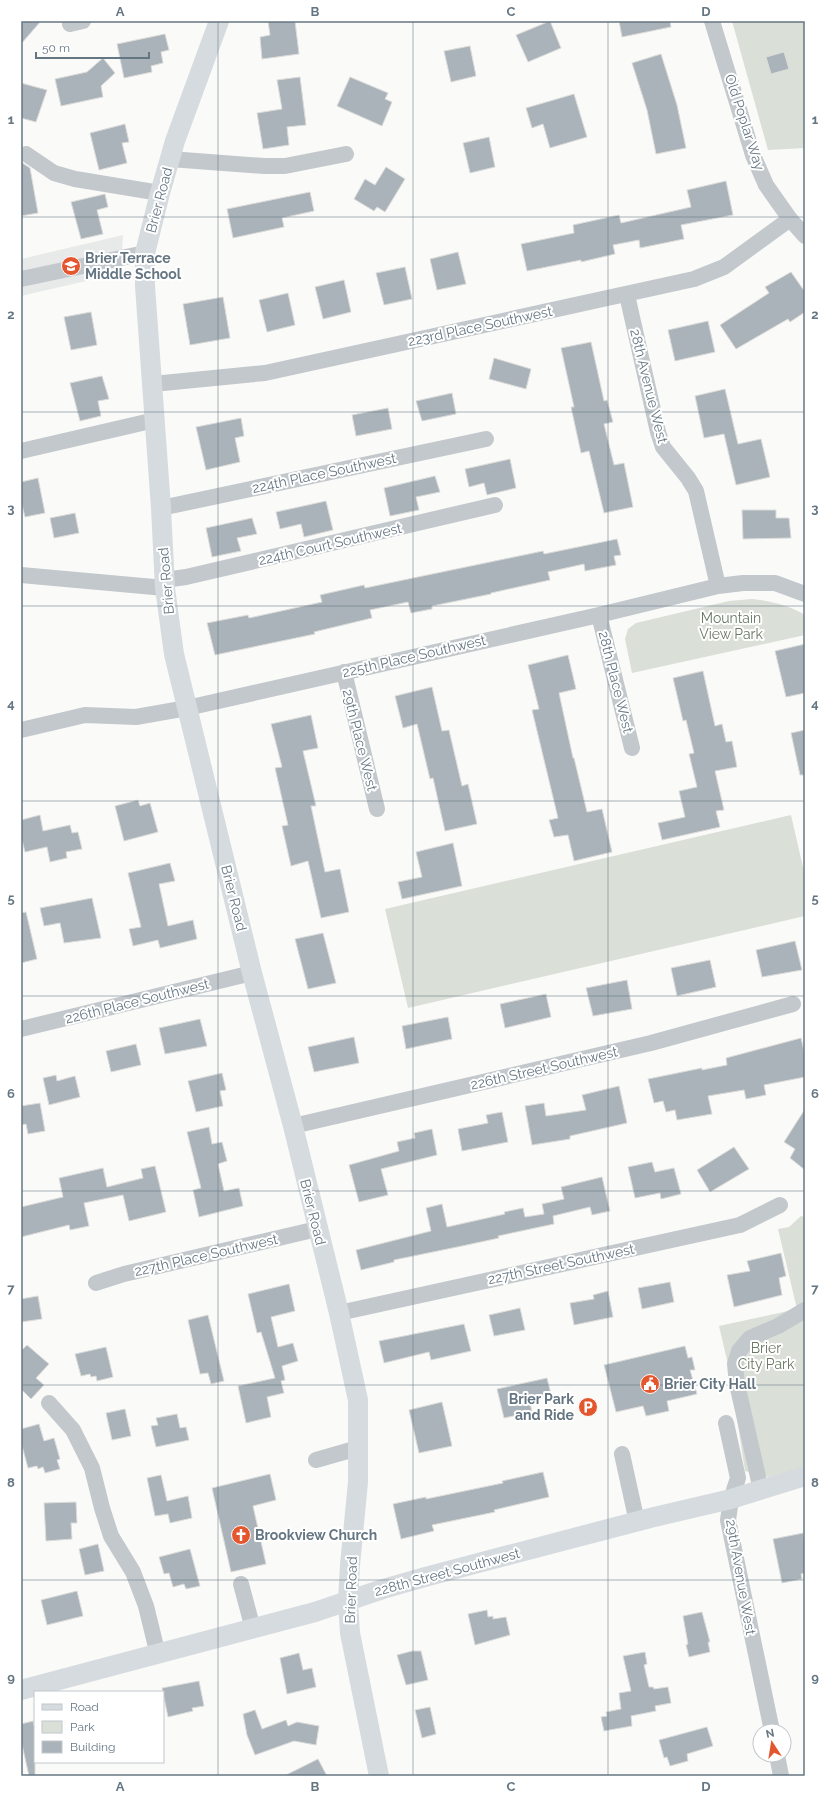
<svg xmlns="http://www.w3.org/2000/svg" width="826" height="1797" viewBox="0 0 826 1797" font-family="Raleway,sans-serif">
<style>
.built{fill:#e8e9e9}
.green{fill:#dadfd7}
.building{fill:#aab3b9;stroke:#dcdcda}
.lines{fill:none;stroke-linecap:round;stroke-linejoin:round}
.minor{stroke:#c3c8cc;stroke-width:16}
.major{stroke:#d6dbdf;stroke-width:20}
.grid{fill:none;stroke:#657683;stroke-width:1;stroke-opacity:0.55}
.labels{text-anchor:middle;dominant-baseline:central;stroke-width:4;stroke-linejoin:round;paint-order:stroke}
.street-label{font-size:14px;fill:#657683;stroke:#fff}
.poi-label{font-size:14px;font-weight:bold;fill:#657683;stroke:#fff;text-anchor:start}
.park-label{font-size:14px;fill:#687a64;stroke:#fff}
.neatline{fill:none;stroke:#657683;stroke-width:1.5}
.grid-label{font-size:13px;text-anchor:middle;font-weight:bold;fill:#657683}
</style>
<rect width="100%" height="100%" fill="#fafaf8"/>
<!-- built -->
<path class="built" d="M123,235L121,273L21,296V259Z"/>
<!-- green -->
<path class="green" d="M732,21H805V148L768,150Z
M752,599C771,601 788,605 805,615V635L632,673L625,639L628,629L636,623L729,601Z
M791,815L805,876V916L408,1008L385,909Z
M801,1216L805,1217V1466L769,1477L745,1471L736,1412L737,1403L719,1326L797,1309L778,1229L789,1227Z"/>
<!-- building -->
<path class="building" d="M21,21H41L21,44Z
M268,21H295L299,54L262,59L260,37L270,35Z
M550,21L561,48L528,62L516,35Z
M619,21H670L671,27L622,37Z
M165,34L169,50L161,52L163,63L151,66L152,72L124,78L117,44Z
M470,46L476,76L451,82L444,51Z
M784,52L789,69L771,74L766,57Z
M661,54L677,105L686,148L656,154L647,110L632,63Z
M103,58L115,73L101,86L103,97L61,106L55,79L87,72Z
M300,77L306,125L287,127L289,145L263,149L257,113L282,109L277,80Z
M350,77L388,93L385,99L392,102L382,126L337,106Z
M21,83L47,90L36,122L21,118Z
M574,94L587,137L550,148L543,124L532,128L526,108Z
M125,124L129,142L122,143L127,163L99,170L90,133Z
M489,137L495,167L470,173L463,143Z
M21,162L30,168L38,213L21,216Z
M386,167L405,179L385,212L377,207L374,211L354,199L365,179L375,185Z
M726,181L733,215L681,225L684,239L640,248L639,240L613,245L615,254L581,262V260L527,271L521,244L574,233L573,225L619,215L621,223L691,207L687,190Z
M310,192L314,211L282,218L284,227L233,238L227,209Z
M105,194L108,207L97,210L103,234L81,239L71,202Z
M458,252L466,284L437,290L430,259Z
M405,267L412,299L384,305L376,273Z
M791,272L805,292V312L790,322L788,319L736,349L720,325L769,293L765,287Z
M344,280L351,312L323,319L315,287Z
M288,293L295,325L267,332L259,300Z
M223,297L230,338L190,345L183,304Z
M91,312L97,345L71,350L64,317Z
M708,321L715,352L675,361L668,330Z
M591,342L604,401L607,400L613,422L604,424L614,465L624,463L633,507L604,513L589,451L581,453L571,407H574L561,348Z
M494,358L531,369L526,389L489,379Z
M102,376L109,399L98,401L101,416L80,421L70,383Z
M725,389L738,444L761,439L770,477L736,485L724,434L704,438L695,396Z
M452,393L456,414L422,421L416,401Z
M388,408L392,429L356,436L352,415Z
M241,418L244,436L235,438L240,462L206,470L196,427Z
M510,459L516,488L487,495L484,483L469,487L465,469Z
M435,476L440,492L416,497L419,510L390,516L384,488Z
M38,478L45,513L25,517L21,501V482Z
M326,501L333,530L304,537L301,524L280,529L276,512Z
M742,510H776V518H789L791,538L743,539Z
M75,513L79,533L54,538L50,518Z
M252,518L257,534L237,538L241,551L212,557L206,528Z
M617,539L621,555L614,556L616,565L585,571L584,564L548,572L550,580L491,593V594L432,606V609L411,613L408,602L370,610L372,618L314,632L315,634L215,655L207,623L248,615L249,618L322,602L320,595L364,585L365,588L543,551L544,554Z
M805,644V693L786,697L775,651Z
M568,655L576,689L559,693L573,758H574L587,812L602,809L612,852L574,861L568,835L554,837L549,820L558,818L532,710L539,709L528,665Z
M703,671L715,726L722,724L726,742L732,741L737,767L715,771L724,810L716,811L720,827L662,840L658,823L685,817L679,791L697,787L689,754L694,753L686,720L683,721L673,678Z
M432,687L442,731L449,730L462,786L468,784L477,824L445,831L433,778L430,779L417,724L403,728L395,696Z
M311,715L318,748L303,751L316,806H311L325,872L340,869L349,912L321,918L308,861L291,866L282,826L288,825L275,768L282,767L271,724Z
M805,730V775H800L791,733Z
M138,800L140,806L150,803L158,832L124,841L115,806Z
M40,815L43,831L70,825L72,833L78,832L82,849L66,852L67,858L50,862L47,847L25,852L21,836V820Z
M453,843L462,886L402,899L398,882L422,877L416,852Z
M170,863L175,881L159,884L168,926L193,920L197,939L160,948L158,940L133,946L129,929L141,927L128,873Z
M92,898L101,938L64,943L60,923L44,926L40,908Z
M26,912L37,959L21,963V913Z
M323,933L336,983L308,989L295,939Z
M795,941L802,970L762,977L756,950Z
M710,960L716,987L677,996L671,968Z
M627,980L632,1009L593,1016L586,988Z
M546,994L551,1017L505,1028L500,1004Z
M448,1017L452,1039L406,1049L402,1026Z
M200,1019L207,1046L165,1054L159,1028Z
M354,1037L359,1063L314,1072L308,1047Z
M801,1038L805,1055V1077L764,1085L766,1095L746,1099L744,1090L708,1096L712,1114L677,1120L675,1110L666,1112L663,1101L654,1103L648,1079L702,1068V1070L727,1065L726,1058Z
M136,1044L141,1065L111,1072L106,1051Z
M222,1073L226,1090L220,1091L223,1106L196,1112L188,1081Z
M56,1075L57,1081L75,1076L80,1097L49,1105L43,1078Z
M619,1086L627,1123L570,1136V1139L532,1145L525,1106L544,1103L546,1116L586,1110L582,1095Z
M40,1103L45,1131L28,1134L26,1124L21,1125V1106Z
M805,1109V1170L790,1158L795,1149L784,1142Z
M502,1112L508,1142L462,1151L458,1129L488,1123L486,1115Z
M209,1127L212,1144L222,1142L227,1161L218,1164L224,1191L239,1188L243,1206L199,1217L193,1190L201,1188L187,1132Z
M432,1129L437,1155L381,1169L388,1195L359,1202L349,1165L399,1151L397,1142L415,1138L414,1133Z
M734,1147L749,1169L710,1192L697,1170Z
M652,1162L655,1172L674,1168L681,1194L661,1199L660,1193L635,1198L628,1167Z
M155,1166L166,1212L129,1221L123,1195L84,1203L89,1226L70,1230L69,1225L21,1237V1207L63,1197L59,1178L103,1168L107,1187L143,1178L141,1169Z
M602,1177L610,1211L592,1215L590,1207L553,1216L554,1224L498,1236L499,1238L462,1246L394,1260V1262L361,1270L356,1250L431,1231L426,1208L442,1204L447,1227L505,1214L504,1212L523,1208L525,1217L544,1214L542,1204L564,1199L561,1187Z
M781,1253L786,1276L779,1278L782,1295L734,1307L727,1275L750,1271L747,1261Z
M670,1282L674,1302L642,1309L638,1288Z
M289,1284L295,1311L271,1317L278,1347L293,1343L298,1361L282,1366L285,1380L281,1381L284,1393L267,1397L271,1417L246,1423L238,1386L275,1378L261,1332L257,1333L248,1294Z
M608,1291L613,1317L574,1325L570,1303L594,1299L593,1295Z
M38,1296L42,1319L21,1322V1299Z
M520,1308L525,1330L494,1336L489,1315Z
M208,1315L224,1381L211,1384L208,1373L200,1374L188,1320Z
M464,1324L471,1351L431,1360L429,1352L384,1363L379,1341Z
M27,1345L49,1364L36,1378L44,1385L31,1399L21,1389V1351Z
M685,1346L688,1358L692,1357L695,1370H690L697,1394L667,1401L669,1411L646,1416L643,1406L616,1412L604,1365Z
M106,1347L113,1377L97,1381L96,1376L91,1377L90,1374L81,1376L75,1354Z
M547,1378L551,1394L529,1398L532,1412L504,1418L497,1389Z
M442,1402L452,1446L419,1453L409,1410Z
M125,1409L131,1436L112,1440L106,1413Z
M177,1414L180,1428L186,1427L189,1440L156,1447L151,1426L158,1425L156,1418Z
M39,1424L44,1441L54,1438L60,1459L57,1460L60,1469L45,1473L43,1467L38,1469L37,1466L28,1468L21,1442V1429Z
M543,1472L549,1497L494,1510L495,1512L432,1525L434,1531L401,1539L393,1504L426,1497V1499L503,1483L502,1481Z
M270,1474L276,1500L253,1506L266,1564L231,1572L212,1488Z
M161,1475L167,1501L188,1496L192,1518L170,1523L168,1514L155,1516L147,1478Z
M76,1502L77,1523H71L72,1539L46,1541L44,1503Z
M803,1533L805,1543V1573L801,1574L802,1579L782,1583L773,1539Z
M98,1544L104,1571L85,1575L79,1549Z
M190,1549L200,1586L186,1589L184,1584L173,1587L169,1573L164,1574L159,1557Z
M77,1591L83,1616L47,1625L41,1600Z
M487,1610L488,1617L493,1616V1619L506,1617L510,1635L475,1645L468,1614Z
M702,1612L710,1642H708L710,1652L689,1657L686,1645L688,1644L683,1616Z
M412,1651H421L428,1680L406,1685L397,1655Z
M645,1652L647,1664L644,1665L649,1687H653L654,1689L668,1687L671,1703L655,1706L656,1711L631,1716L632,1726L604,1731L601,1717L607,1716L606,1712L621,1709L619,1693L631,1691L623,1656Z
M299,1653L303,1670L312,1668L316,1687L287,1694L280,1658Z
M199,1681L204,1706L192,1708L193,1711L168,1717L162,1688Z
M430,1707L436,1734L422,1738L415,1710Z
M255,1710L262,1729L286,1720L288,1726L297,1722L319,1726L316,1745L294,1741L255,1755L247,1735L243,1714Z
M33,1721L35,1729V1776H29L21,1740V1724Z
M707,1727L713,1746L687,1754L688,1761L670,1766L667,1757L664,1758L659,1740Z
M318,1759L327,1776H284Z"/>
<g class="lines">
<!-- minor -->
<path class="minor" d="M712,21L753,155L766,185L790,219L805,236
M70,24L83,21
M26,154L54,173L75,179L160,193
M170,159L264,166H285L346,154
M21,279L145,253
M627,295L658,432L663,447L688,478L696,491L718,586
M153,384L265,373L694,279L724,267L790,219
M21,451L155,420
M161,508L486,439
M21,575L165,588
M164,580L186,577L495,505
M599,615L632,748
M344,672L377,809
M21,730L85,715L136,717L187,708L599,615L718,586L743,583H775L805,594
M21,1029L252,973
M293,1126L651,1043L793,1004
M96,1283L124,1274L317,1229
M339,1313L740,1225L780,1205
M49,1403L73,1430L92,1468L102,1508L111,1536L133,1572L146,1606L158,1655
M726,1423L738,1478L731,1499L728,1520L772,1731
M622,1454L637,1522
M316,1460L358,1448
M761,1490L737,1384L735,1364L739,1351L750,1338L778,1326L805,1310
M241,1584L253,1629
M777,1755L781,1776"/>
<!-- major -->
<path class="major" d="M219,21L175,141L160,193L145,253V286L161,508L165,588L174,654L252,973L293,1126L339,1313L358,1400V1482L350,1565L348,1601L350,1633L379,1776
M21,1690L315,1612L383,1589L425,1577L650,1518L731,1499L805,1476"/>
</g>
<!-- grid -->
<path class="grid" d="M218,21V1776M413,21V1776M608,21V1776M21,217H805M21,412H805M21,606H805M21,801H805M21,996H805M21,1191H805M21,1385H805M21,1580H805"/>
<!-- icons -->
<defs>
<symbol id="school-disc" viewBox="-11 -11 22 22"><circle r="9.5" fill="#e4572e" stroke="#fff"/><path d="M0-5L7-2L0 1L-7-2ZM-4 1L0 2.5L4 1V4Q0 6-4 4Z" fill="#fff"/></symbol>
<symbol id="civic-disc" viewBox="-11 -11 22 22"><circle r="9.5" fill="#e4572e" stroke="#fff"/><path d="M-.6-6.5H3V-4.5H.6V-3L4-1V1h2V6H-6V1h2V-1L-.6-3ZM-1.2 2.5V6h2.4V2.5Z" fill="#fff"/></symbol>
<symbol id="parking-disc" viewBox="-11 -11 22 22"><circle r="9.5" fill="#e4572e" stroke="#fff"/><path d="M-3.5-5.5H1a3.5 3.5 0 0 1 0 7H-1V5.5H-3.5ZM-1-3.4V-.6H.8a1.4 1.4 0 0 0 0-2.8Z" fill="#fff"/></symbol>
<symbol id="church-disc" viewBox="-11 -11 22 22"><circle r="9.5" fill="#e4572e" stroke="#fff"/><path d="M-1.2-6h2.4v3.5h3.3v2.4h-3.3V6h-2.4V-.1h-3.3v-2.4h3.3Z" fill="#fff"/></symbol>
</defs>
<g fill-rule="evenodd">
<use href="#school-disc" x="60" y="255" width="22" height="22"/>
<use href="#civic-disc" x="639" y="1373" width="22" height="22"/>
<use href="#parking-disc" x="577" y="1396" width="22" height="22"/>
<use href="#church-disc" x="230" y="1524" width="22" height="22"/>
</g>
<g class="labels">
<!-- street labels -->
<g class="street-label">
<text transform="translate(745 122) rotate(72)">Old Poplar Way</text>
<text transform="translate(159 200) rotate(-75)">Brier Road</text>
<text transform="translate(480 326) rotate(-12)">223rd Place Southwest</text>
<text transform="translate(649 386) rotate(76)">28th Avenue West</text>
<text transform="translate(324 473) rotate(-12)">224th Place Southwest</text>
<text transform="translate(330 544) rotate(-13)">224th Court Southwest</text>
<text transform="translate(166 581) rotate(-95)">Brier Road</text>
<text transform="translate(414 656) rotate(-13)">225th Place Southwest</text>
<text transform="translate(616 682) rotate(76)">28th Place West</text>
<text transform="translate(360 740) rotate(76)">29th Place West</text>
<text transform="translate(234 898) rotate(76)">Brier Road</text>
<text transform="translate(137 1001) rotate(-14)">226th Place Southwest</text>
<text transform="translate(544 1068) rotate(-13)">226th Street Southwest</text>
<text transform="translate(313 1212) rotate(76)">Brier Road</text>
<text transform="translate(206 1255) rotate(-13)">227th Place Southwest</text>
<text transform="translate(561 1264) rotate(-12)">227th Street Southwest</text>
<text transform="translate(447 1572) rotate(-15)">228th Street Southwest</text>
<text transform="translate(741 1577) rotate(80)">29th Avenue West</text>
<text transform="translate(351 1590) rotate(-88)">Brier Road</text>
</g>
<!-- poi labels -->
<g class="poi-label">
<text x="85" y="258">Brier Terrace<tspan x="85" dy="16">Middle School</tspan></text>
<text x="664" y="1384">Brier City Hall</text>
<text x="574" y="1399" text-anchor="end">Brier Park<tspan x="574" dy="16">and Ride</tspan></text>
<text x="255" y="1535">Brookview Church</text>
</g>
<!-- park labels -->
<g class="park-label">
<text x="731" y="618">Mountain<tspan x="731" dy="16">View Park</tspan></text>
<text x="766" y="1348">Brier<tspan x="766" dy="16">City Park</tspan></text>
</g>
</g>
<!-- border -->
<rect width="826" height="1797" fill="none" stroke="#ffffff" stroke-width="44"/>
<!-- legend -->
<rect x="34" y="1691" width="130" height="72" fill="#ffffff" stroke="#c1c8cd"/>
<rect x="42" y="1704" width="20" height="6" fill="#d6dbdf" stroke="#c1c8cd"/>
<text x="70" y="1711" font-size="12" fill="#657683">Road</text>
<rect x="42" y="1721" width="20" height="12" fill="#dadfd7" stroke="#c1c8cd"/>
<text x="70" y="1731" font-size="12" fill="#657683">Park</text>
<rect x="42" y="1741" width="20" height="12" fill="#aab3b9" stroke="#c1c8cd"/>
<text x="70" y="1751" font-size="12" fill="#657683">Building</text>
<!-- north arrow -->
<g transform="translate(772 1743) rotate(348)"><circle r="19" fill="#ffffff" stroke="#c1c8cd"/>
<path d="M0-3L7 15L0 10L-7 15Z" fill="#e4572e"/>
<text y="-6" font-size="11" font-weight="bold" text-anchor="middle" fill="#657683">N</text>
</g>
<!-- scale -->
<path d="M36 52v6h113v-6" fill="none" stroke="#657683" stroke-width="2"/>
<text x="42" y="52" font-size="12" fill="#657683" stroke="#ffffff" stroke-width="3" paint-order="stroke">50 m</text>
<rect x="22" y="22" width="782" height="1753" class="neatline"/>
<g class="grid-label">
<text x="120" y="16">A</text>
<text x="315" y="16">B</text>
<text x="511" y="16">C</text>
<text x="706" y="16">D</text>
<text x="11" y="124">1</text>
<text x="815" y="124">1</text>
<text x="11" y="319">2</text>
<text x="815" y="319">2</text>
<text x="11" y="513">3</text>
<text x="815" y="513">3</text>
<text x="11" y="708">4</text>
<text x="815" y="708">4</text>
<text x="11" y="903">5</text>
<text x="815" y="903">5</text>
<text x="11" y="1098">6</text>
<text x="815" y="1098">6</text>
<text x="11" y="1293">7</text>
<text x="815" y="1293">7</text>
<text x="11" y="1487">8</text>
<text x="815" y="1487">8</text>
<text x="11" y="1682">9</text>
<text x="815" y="1682">9</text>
<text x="120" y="1791">A</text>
<text x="315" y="1791">B</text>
<text x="511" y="1791">C</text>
<text x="706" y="1791">D</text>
</g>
</svg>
